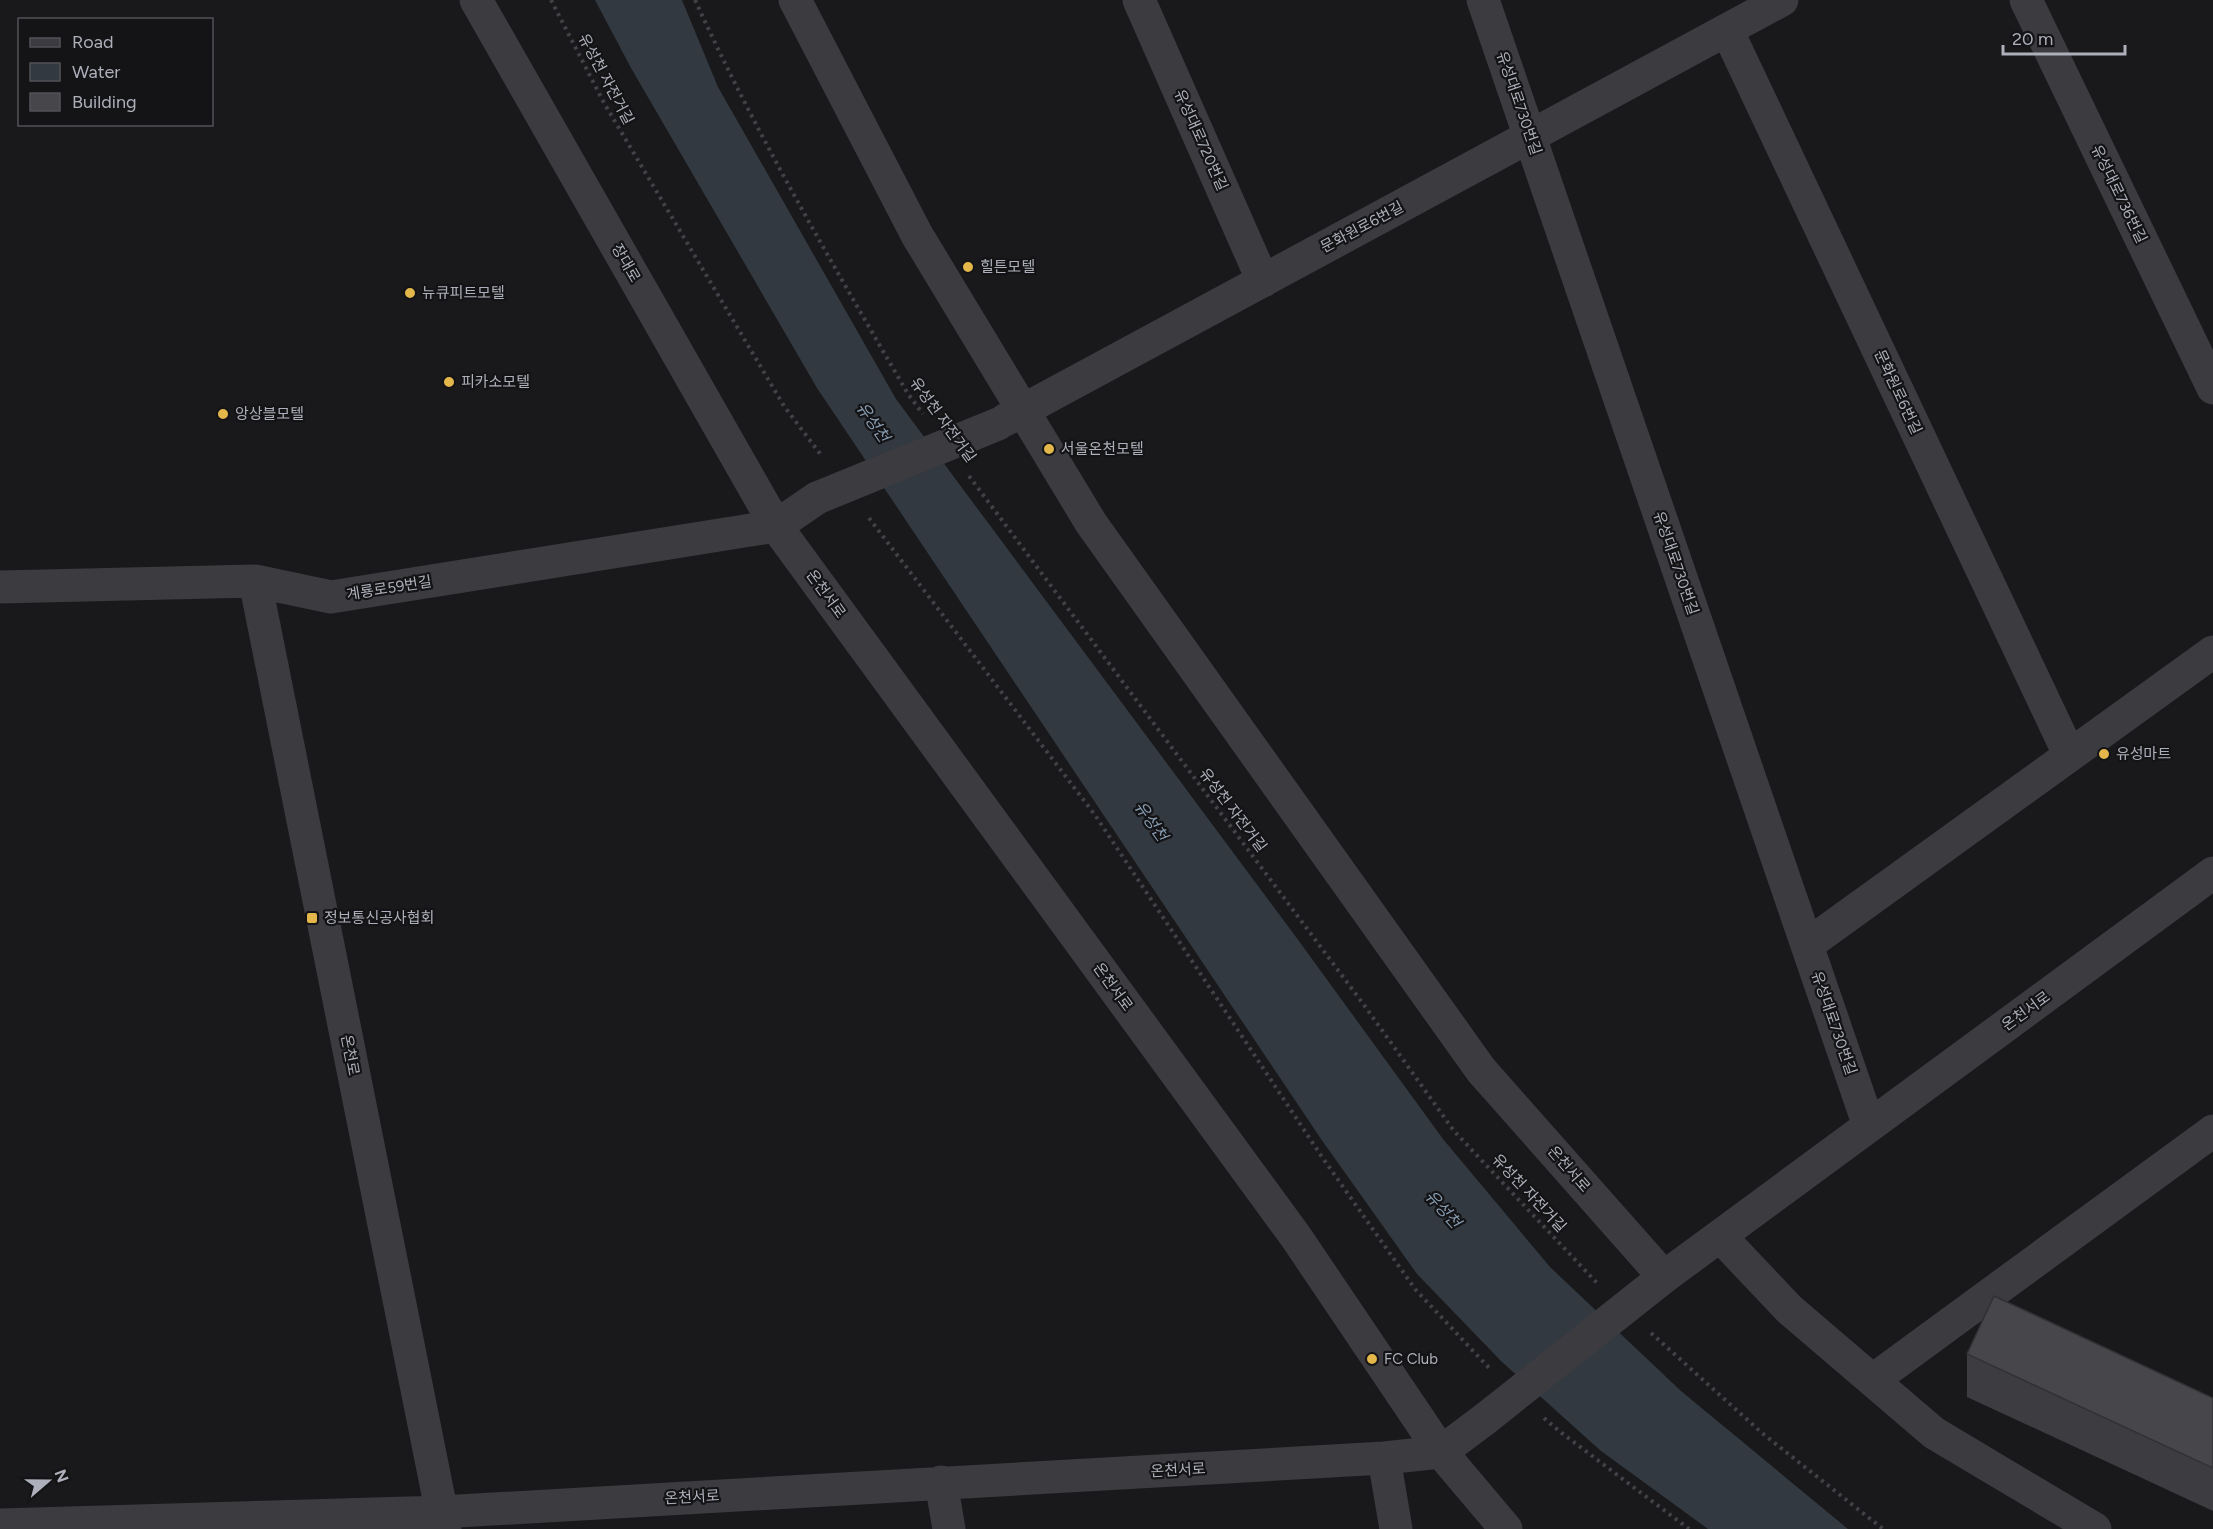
<svg xmlns="http://www.w3.org/2000/svg" width="2213" height="1529" viewBox="0 0 2213 1529" font-family="Figtree,'Noto Sans KR',sans-serif">
<style>
.water{fill:#323940}
.lines{fill:none;stroke-linecap:round;stroke-linejoin:round}
.path{stroke:#414247;stroke-width:4;stroke-dasharray:3 4.5;stroke-linecap:butt}
.minor{stroke:#3b3b40;stroke-width:33}
.minor-bridge{stroke:#3b3b40;stroke-width:33}
.wall{fill:#3d3c40}
.building{fill:#47464b;stroke:#323134;stroke-width:1.5}
.poi-dot{fill:#e3b74a;stroke:#141416;stroke-width:2}
.labels{text-anchor:middle;dominant-baseline:central;stroke-width:4.5;stroke-linejoin:round;paint-order:stroke}
.street-label{font-size:15px;fill:#adb0ba;stroke:#141416}
.poi-label{font-size:15px;fill:#adb0ba;stroke:#141416;text-anchor:start}
.water-label{font-size:16px;font-style:italic;fill:#879cb1;stroke:#141416}
</style>
<rect width="100%" height="100%" fill="#19191b"/>
<!-- water -->
<path class="water" d="M595,0H682L718,87L896,399L1296,937L1443,1139L1550,1267L1681,1391L1848,1529H1708L1601,1451L1501,1361L1417,1274L1321,1139L817,388L631,68Z"/>
<g class="lines">
<!-- path -->
<path class="path" d="M551,0L604,103L784,406L821,455
M695,0C757,136 833,265 908,394L923,414
M969,476L1364,1005L1454,1131L1597,1283
M869,518L1095,815L1322,1157L1415,1289L1490,1369
M1651,1333L1762,1433L1883,1529
M1544,1418L1559,1431L1689,1529"/>
<!-- minor -->
<path class="minor" d="M476,0L776,526L1296,1237L1441,1452L1506,1529
M795,0L917,235L1091,523L1481,1070L1664,1277L2213,873
M1139,0L1263,281
M1483,0L1869,1126
M2026,0L2213,388
M1727,30L2069,754
M1005,420L1782,0
M255,581L445,1529
M0,587L255,581L331,597L776,526L817,498
M1807,945L2213,652
M1720,1236L1789,1309L1934,1433L2095,1529
M1873,1380L2213,1131
M1384,1458L1396,1529
M941,1482L949,1529
M0,1525L441,1512L1384,1458L1441,1452L1485,1419"/>
<!-- minor-bridge -->
<path class="minor-bridge" d="M817,498L998,424
M1485,1419L1664,1277"/>
</g>
<!-- wall -->
<path class="wall" d="M1967,1354L2213,1398V1511L1967,1397Z"/>
<!-- building -->
<path class="building" d="M1994,1296L2213,1398V1468L1967,1354Z"/>
<!-- markers -->
<g class="poi-dot">
<circle cx="968" cy="267" r="6"/>
<circle cx="410" cy="293" r="6"/>
<circle cx="449" cy="382" r="6"/>
<circle cx="223" cy="414" r="6"/>
<circle cx="1049" cy="449" r="6"/>
<circle cx="2104" cy="754" r="6"/>
<rect x="306" y="912" width="12" height="12" rx="3"/>
<circle cx="1372" cy="1359" r="6"/>
</g>
<g class="labels">
<!-- street labels -->
<g class="street-label">
<text transform="translate(606 79) rotate(62)">유성천 자전거길</text>
<text transform="translate(1519 103) rotate(71)">유성대로730번길</text>
<text transform="translate(1201 140) rotate(66)">유성대로720번길</text>
<text transform="translate(2119 194) rotate(64)">유성대로736번길</text>
<text transform="translate(1362 227) rotate(-28)">문화원로6번길</text>
<text transform="translate(626 263) rotate(60)">장대로</text>
<text transform="translate(1898 392) rotate(65)">문화원로6번길</text>
<text transform="translate(943 420) rotate(54)">유성천 자전거길</text>
<text transform="translate(1676 563) rotate(71)">유성대로730번길</text>
<text transform="translate(389 588) rotate(-9)">계룡로59번길</text>
<text transform="translate(826 594) rotate(54)">온천서로</text>
<text transform="translate(1233 810) rotate(53)">유성천 자전거길</text>
<text transform="translate(1113 987) rotate(54)">온천서로</text>
<text transform="translate(2026 1011) rotate(-36)">온천서로</text>
<text transform="translate(1834 1023) rotate(71)">유성대로730번길</text>
<text transform="translate(350 1055) rotate(79)">온천로</text>
<text transform="translate(1569 1169) rotate(49)">온천서로</text>
<text transform="translate(1529 1193) rotate(47)">유성천 자전거길</text>
<text transform="translate(1178 1470) rotate(-3)">온천서로</text>
<text transform="translate(692 1497) rotate(-3)">온천서로</text>
</g>
<!-- poi labels -->
<g class="poi-label">
<text x="980" y="267">힐튼모텔</text>
<text x="422" y="293">뉴큐피트모텔</text>
<text x="461" y="382">피카소모텔</text>
<text x="235" y="414">앙상블모텔</text>
<text x="1061" y="449">서울온천모텔</text>
<text x="2116" y="754">유성마트</text>
<text x="324" y="918">정보통신공사협회</text>
<text x="1384" y="1359">FC Club</text>
</g>
<!-- water labels -->
<g class="water-label">
<text transform="translate(873 422) rotate(55)">유성천</text>
<text transform="translate(1151 821) rotate(55)">유성천</text>
<text transform="translate(1443 1209) rotate(48)">유성천</text>
</g>
</g>
<!-- legend -->
<rect x="18" y="18" width="195" height="108" fill="#141416" stroke="#515258" stroke-width="1.5"/>
<rect x="30" y="38" width="30" height="9" fill="#3b3b40" stroke="#515258" stroke-width="1.5"/>
<text x="72" y="48" font-size="18" fill="#adb0ba">Road</text>
<rect x="30" y="63" width="30" height="18" fill="#323940" stroke="#515258" stroke-width="1.5"/>
<text x="72" y="78" font-size="18" fill="#adb0ba">Water</text>
<rect x="30" y="93" width="30" height="18" fill="#47464b" stroke="#515258" stroke-width="1.5"/>
<text x="72" y="108" font-size="18" fill="#adb0ba">Building</text>
<!-- north arrow -->
<g transform="translate(48 1481) rotate(70)" stroke="#141416" stroke-width="4.5" paint-order="stroke">
<path d="M0-4.5L10 22L0 15L-10 22Z" fill="#adb0ba"/>
<text y="-9" font-size="16" font-weight="bold" text-anchor="middle" fill="#adb0ba">N</text>
</g>
<!-- scale -->
<path d="M2003 45v9h122v-9" fill="none" stroke="#adb0ba" stroke-width="3"/>
<text x="2012" y="45" font-size="18" fill="#adb0ba" stroke="#141416" stroke-width="4.5" paint-order="stroke">20 m</text>
</svg>
